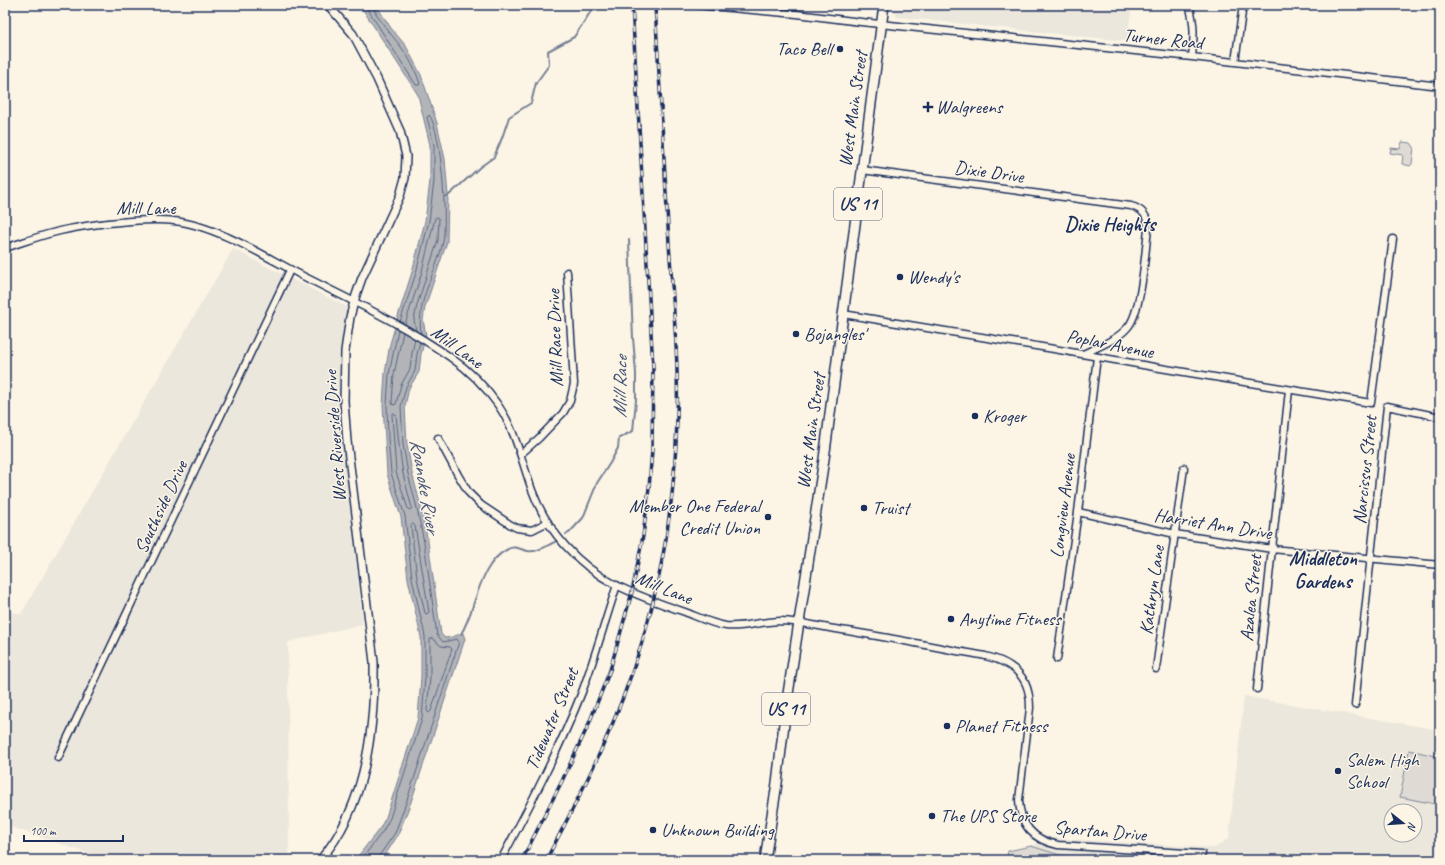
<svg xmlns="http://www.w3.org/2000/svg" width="1445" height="865" viewBox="0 0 1445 865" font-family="Caveat,sans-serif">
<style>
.built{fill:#ece7dc;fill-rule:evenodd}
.green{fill:#dfdbd4;stroke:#7d8599}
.water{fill:#b2b4b8;stroke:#767f94}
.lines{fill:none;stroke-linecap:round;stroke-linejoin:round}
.shore{stroke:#576482;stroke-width:1}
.stream{stroke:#767f94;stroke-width:2}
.minor-casing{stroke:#1b2f5e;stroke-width:9}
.tertiary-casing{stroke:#1b2f5e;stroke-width:10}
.primary-casing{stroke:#1b2f5e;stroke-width:12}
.minor{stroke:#fcf5e5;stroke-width:6}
.tertiary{stroke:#fcf5e5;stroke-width:7}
.primary{stroke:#fcf5e5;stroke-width:9}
.rail-casing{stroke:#1b2f5e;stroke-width:3.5}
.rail{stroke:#fcf5e5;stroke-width:2;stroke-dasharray:6;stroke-linecap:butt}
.poi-dot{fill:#1b2f5e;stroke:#fcf5e5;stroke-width:1.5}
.labels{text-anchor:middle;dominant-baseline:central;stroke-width:3;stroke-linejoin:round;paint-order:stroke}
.shield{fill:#fcf5e5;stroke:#5e6a86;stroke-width:1}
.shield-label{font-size:18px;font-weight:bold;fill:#1b2f5e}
.street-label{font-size:19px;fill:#1b2f5e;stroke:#fcf5e5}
.poi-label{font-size:19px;fill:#1b2f5e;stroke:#fcf5e5;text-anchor:start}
.neighbourhood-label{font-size:20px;font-weight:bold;fill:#1b2f5e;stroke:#fcf5e5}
.water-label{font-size:20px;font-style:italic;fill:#485779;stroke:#fcf5e5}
</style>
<rect width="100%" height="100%" fill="#fcf5e5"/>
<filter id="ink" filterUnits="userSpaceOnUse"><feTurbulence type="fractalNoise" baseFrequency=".025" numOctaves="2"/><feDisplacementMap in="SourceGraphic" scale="8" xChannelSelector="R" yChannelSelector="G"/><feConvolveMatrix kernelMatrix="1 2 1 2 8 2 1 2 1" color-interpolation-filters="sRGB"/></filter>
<g filter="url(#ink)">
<!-- built -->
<path class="built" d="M894,5H1132L1127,41L897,17L894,11Z
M233,249L347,307L339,358V413L363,624L288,642L289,860H108L5,825V611L21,614Z
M1244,696L1440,730V860H1006L1008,851L1034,845L1053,838L1215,848L1229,838ZM1391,811H1415V835H1391Z"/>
<!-- green -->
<path class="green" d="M1402,142L1411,143L1414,147L1412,164L1410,166L1402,164L1403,155L1390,153L1391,148L1400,149Z
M1409,750L1440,757V777L1435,804L1400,797Z
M1031,846L1060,855L1121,860H1006L1008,851Z"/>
<!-- water -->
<path class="water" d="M360,5H376L391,28L406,46L421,75L437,123L445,159L448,196L447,242L425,307L423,320L426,335L421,354L419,372L409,388L405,406L407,444L412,473L420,503L428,542L441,634L445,638L452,637L463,633L465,639L411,802L398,835L382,860H355L380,828L386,817L418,718L421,677V637L408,579L401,517L387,474L383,405L385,373L390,344L399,313L412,272L425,221L430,181V145L418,95Z"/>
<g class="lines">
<!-- shore -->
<path class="shore" d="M365,5L416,85H419L420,84C416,71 409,57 401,47C394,37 374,16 373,5
M400,322L416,273L429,221L434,181V145L427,117L429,115C442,130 447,222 443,242C436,274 416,299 421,334
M405,324L421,275L435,218L437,217L439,218L438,240L417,305L414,320L416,330
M403,332L394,374L392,403L393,405L396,404L401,385L410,369L412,353L415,339
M394,413L396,415L399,445L403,474L412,508L410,510L408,509L396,472L392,415Z
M413,524L415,526L429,612L427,614L425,613L417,578L411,526Z
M432,638L441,646L450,647L452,649L431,711L429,713L427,711L430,677V640Z
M361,860L383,831L390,818L422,719L425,677V636L412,578L405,516L391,473L388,438L387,405L389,374L398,330
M379,860V856L395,833L407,800L459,642L457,639L443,642L437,635L424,542L416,504L408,474L403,444L401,406L406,387L415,371L417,354L420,342"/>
<!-- stream -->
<path class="stream" d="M445,196H448L480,167L494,157L502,138L509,117L531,103L536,83L549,65L548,51L574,37L595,5
M566,534L569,533L583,518L597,483L610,463L618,448L619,438L633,431L636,400V373L633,338L629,240
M461,634C477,608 478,564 508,549C515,545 521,550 528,551C537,553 549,544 557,541"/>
<defs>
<path id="minor" d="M697,5L797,14L861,22L1192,57L1440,86
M1189,5C1195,24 1194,37 1192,57
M1235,62L1243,5
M862,170L1131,206C1143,209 1148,216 1148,229C1145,253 1142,310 1128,327C1117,340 1098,347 1083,354
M5,248C21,243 36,237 52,233C78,226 104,223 131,221C145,220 160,219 174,221C214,225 263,255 299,274C350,300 403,324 450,357C469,370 485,386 498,405C516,431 521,460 532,490C547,531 577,565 616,585C638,596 661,604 685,612C698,617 712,624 726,626C744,628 762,621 781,621C803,622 826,628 848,631C884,637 921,644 957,651C975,654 995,656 1010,666C1026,676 1030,691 1030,708L1019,800C1020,825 1033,840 1058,845L1202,854
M843,314L1054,349L1154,367L1371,403L1393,239
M438,438L458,475L469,493L481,505L511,525L517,528L532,530L548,522
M521,454L539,438L563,413L570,401L574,384L567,272
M1078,512L1175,534L1272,549L1440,565
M1057,659L1078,512L1097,357
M1156,669L1184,468
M1257,689L1289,390
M1355,705L1387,406L1440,417
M58,758L290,270
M501,860C530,805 559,750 582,692C595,657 605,621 617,585"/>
<path id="tertiary" d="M320,860C366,807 375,730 374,662L347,441L344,401L345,351L350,317L356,295L362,278L400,196L405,178L406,156L400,131L377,79L353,34L328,5"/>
<path id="primary" d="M765,860L777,783L786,707L824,459L884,5"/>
</defs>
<!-- minor casing -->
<use href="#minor" class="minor-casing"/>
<!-- tertiary casing -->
<use href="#tertiary" class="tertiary-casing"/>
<!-- primary casing -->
<use href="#primary" class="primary-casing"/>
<!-- minor -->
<use href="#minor" class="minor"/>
<!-- tertiary -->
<use href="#tertiary" class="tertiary"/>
<!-- primary -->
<use href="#primary" class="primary"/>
<defs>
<path id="rail" d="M522,860L561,783L588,726L610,670L632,592L643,536L649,488L652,450L653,367L632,5
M546,860C584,789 619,719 642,642C664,570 675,495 677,420C679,361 673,302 669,243C664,164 660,84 655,5"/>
</defs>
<!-- rail casing -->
<use href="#rail" class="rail-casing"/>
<!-- rail -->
<use href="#rail" class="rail"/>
</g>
</g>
<!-- markers -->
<g class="poi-dot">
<circle cx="840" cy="49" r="4"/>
<path d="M926 101h4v4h4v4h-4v4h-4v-4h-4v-4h4z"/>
<circle cx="900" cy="277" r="4"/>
<circle cx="796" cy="334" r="4"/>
<circle cx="975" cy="416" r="4"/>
<circle cx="864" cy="508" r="4"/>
<circle cx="768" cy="517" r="4"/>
<circle cx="951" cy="619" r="4"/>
<circle cx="947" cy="726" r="4"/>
<circle cx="1338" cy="771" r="4"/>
<circle cx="932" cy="816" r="4"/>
<circle cx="653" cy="830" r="4"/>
</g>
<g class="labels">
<!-- shield labels -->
<g class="shield">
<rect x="834" y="188" width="48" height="32" rx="3"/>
<rect x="762" y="693" width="48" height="32" rx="3"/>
</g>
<g class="shield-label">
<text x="858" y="204">US 11</text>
<text x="786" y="709">US 11</text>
</g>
<!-- street labels -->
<g class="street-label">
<text transform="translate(1163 39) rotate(6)">Turner Road</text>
<text transform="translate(853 109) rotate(-82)">West Main Street</text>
<text transform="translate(989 172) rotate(8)">Dixie Drive</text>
<text x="146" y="208">Mill Lane</text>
<text transform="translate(555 338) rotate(-92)">Mill Race Drive</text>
<text transform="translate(1110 344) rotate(11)">Poplar Avenue</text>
<text transform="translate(457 347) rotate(36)">Mill Lane</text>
<text transform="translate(811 431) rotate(-82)">West Main Street</text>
<text transform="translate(335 436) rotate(-94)">West Riverside Drive</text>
<text transform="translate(1365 470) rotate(-84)">Narcissus Street</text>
<text transform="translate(1063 506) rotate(-83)">Longview Avenue</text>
<text transform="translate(161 507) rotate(-65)">Southside Drive</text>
<text transform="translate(1213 524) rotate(9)">Harriet Ann Drive</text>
<text transform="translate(664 588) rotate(22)">Mill Lane</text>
<text transform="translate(1152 590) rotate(-82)">Kathryn Lane</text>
<text transform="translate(1251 598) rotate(-84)">Azalea Street</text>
<text transform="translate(552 719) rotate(-67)">Tidewater Street</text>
<text transform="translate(1100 831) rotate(5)">Spartan Drive</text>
</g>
<!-- poi labels -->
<g class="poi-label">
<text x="832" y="49" text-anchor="end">Taco Bell</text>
<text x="936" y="107">Walgreens</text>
<text x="908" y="277">Wendy's</text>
<text x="804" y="334">Bojangles'</text>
<text x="983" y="416">Kroger</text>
<text x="760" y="506" text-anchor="end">Member One Federal<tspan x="760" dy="22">Credit Union</tspan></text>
<text x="872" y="508">Truist</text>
<text x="959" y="619">Anytime Fitness</text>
<text x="955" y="726">Planet Fitness</text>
<text x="1346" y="760">Salem High<tspan x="1346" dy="22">School</tspan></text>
<text x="940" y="816">The UPS Store</text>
<text x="661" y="830">Unknown Building</text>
</g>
<!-- neighbourhood labels -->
<g class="neighbourhood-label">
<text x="1110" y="224">Dixie Heights</text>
<text x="1323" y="558">Middleton<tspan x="1323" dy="23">Gardens</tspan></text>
</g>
<!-- water labels -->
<g class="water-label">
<text transform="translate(620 387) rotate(-89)">Mill Race</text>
<text transform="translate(425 486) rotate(80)">Roanoke River</text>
</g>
</g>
<!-- margin -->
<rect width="1445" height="865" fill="none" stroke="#fcf5e5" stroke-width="20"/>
<rect x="10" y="10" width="1425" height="845" fill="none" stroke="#1b2f5e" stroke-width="1.5" filter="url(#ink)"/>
<!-- north arrow -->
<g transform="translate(1403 823) rotate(107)"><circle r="19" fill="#fcf5e5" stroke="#a2a6af"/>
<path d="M0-3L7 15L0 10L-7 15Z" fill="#1b2f5e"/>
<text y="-6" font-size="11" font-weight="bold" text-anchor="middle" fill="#1b2f5e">N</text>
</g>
<!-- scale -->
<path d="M24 835v6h99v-6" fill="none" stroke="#1b2f5e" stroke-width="2"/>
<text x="30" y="835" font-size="12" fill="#1b2f5e" stroke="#fcf5e5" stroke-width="3" paint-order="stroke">100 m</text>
</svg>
